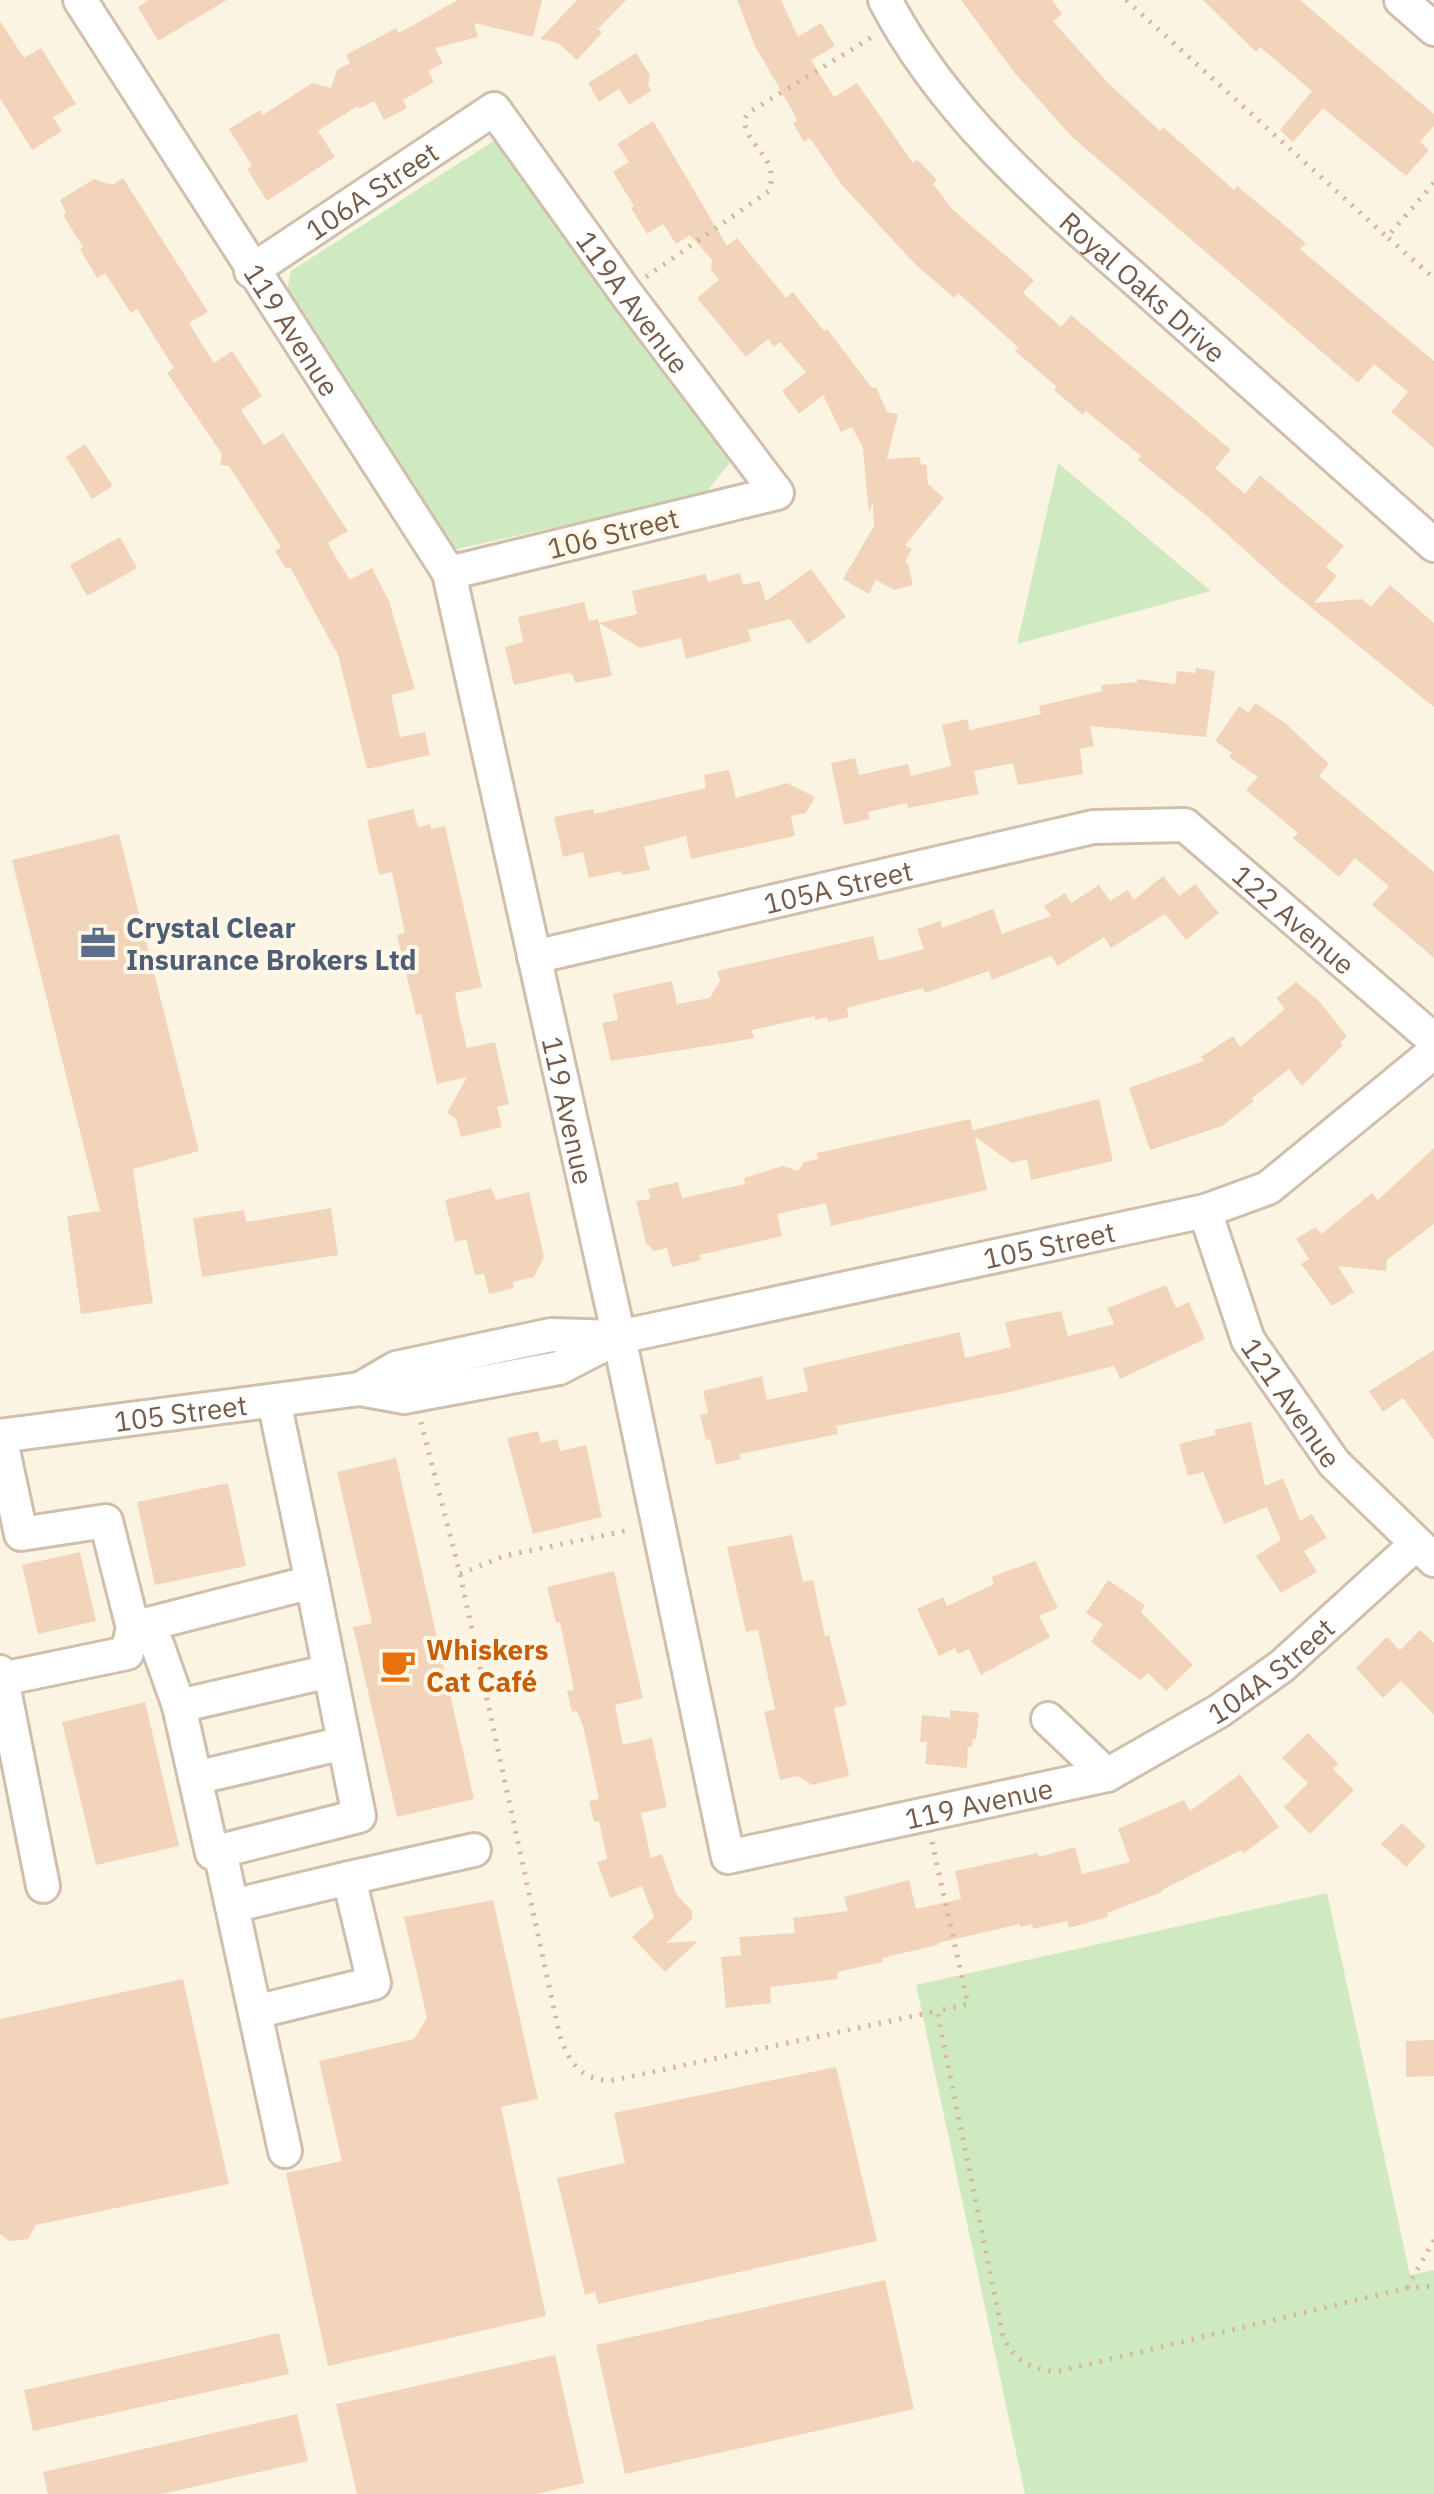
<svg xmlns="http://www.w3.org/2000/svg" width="1434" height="2494" viewBox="0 0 1434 2494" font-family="'IBM Plex Sans',sans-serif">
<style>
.green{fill:#cfeac1}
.building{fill:#f2d4ba}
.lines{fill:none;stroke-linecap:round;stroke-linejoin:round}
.minor-casing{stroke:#d0bfad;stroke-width:38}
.path{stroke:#d7b89d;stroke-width:5;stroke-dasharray:2.5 8;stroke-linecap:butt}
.minor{stroke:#fff;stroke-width:32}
.labels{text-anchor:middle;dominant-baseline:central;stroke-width:8;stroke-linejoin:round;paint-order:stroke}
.street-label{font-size:28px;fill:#755b49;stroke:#fff8e9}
.service-label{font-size:28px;font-weight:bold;fill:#4e5e75;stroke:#fff8e9;text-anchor:start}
.food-label{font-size:28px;font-weight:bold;fill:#c56008;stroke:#fff8e9;text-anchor:start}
</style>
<rect width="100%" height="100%" fill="#fcf4e3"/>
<!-- green -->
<path class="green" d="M495,140L731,461L705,494L444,552L285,300L291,271Z
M1058,463L1211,591L1017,644Z
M1327,1893L1410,2275L1434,2270V2494H1025L916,1985Z"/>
<!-- building -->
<path class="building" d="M149,0H227L158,41L138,7Z
M458,0H542L533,37L474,23L478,37L435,48L443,63L428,71L434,82L403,100L407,108L384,120L374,101L361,108L356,107L318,131L335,157L267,201L247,169L252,166L229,129L260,110L263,115L312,83L331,88L337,70L350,63L346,55L396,28L399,33Z
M577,0H626L598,29L602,33L577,60L558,43L540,39Z
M737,0H781L798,37L821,23L835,46L811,60L834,97L857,83L913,163L917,159L937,180L933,184L952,209L1034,280L1023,293L1061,327L1071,315L1231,450L1215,468L1245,494L1260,475L1344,546L1326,567L1337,576L1314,603L1362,599L1371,607L1390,585L1434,623V707L1281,583L1207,516L1138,460L1141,456L1086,411L1083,415L1054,390L1057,387L1015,351L1018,347L958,293L954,298L914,263L842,185L810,138L804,142L793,123L797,121L792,110L755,46Z
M961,0H1052L1062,14L1053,21L1108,83L1160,131L1163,127L1234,190L1237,186L1288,228L1306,243L1300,249L1434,361V448L1391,412L1408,392L1374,364L1358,383L1072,137L1014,72Z
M1203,0H1300L1434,114V126L1420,142L1429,150L1406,176L1323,108L1293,142L1280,130L1312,91L1260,47L1256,52Z
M0,21L24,58L41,48L76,104L53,117L62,131L32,150L0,98Z
M636,53L650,75L648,85L651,91L629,105L619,89L599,102L588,83Z
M653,121L727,246L737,238L786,298L793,292L824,331L827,329L872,388L876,387L887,412L898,414L887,459L920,457L921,465L926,464L928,484L944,498L905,545L912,549L905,562L908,564L913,585L894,590L876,580L869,594L843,579L874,526L873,502L869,514L863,448L852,427L841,432L823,395L799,414L782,391L806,372L780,342L774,347L768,339L746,357L697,298L719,280L711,270L712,260L690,235L676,244L663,224L647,234L631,208L634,206L613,172L629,162L617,144Z
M123,178L208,312L189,323L214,363L232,351L262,396L241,410L264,445L283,433L348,531L328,543L338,561L350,580L372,568L389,601L415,689L391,695L400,737L425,732L430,755L367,769L338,655L290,567L286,569L275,551L281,547L229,466L220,465L222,454L167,373L174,368L137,309L131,313L105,273L97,278L80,249L83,247L63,215L66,212L60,200L94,179L112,185Z
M85,444L113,486L92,499L66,457Z
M120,537L137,568L87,596L70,565Z
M811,569L846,617L808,644L790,619L748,630L751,641L686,659L681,638L640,648L599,623L612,676L575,683L573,675L568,673L514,685L505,647L523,642L518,617L584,602L589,621L598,619L599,623L637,614L632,591L706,574L708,582L740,573L743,585L760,581L766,601Z
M1196,668L1215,671L1206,737L1090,726L1094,746L1080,749L1083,774L1018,785L1013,763L974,771L979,794L908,808L907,803L868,812L870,819L844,825L831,763L855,758L859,775L908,764L911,776L951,766L942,725L967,719L970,730L1041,714L1039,706L1102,691L1101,685L1137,682V679L1175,684L1177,671L1195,673Z
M1255,703L1285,723L1329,764L1319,776L1434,872V958L1372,905L1389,886L1355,858L1339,877L1293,838L1298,833L1246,790L1258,777L1229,757L1232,753L1215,741L1239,706L1249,713Z
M729,770L736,798L787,783L815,797L806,813L791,816L795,836L691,859L686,836L644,847L650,870L622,875L621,871L589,878L583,852L563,857L554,817L593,809L594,814L706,788L704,775Z
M413,809L418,827L430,824L432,829L445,826L482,987L455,993L459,1015L467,1048L495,1042L509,1104L497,1107L502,1127L461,1137L456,1119L447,1113L467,1077L437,1084L421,1014L416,1015L397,935L405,933L392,872L379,875L367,820Z
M119,834L199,1151L133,1169L153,1303L81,1314L67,1216L100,1211L12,860Z
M1163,876L1179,896L1195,884L1219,913L1186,940L1165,914L1111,948L1104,937L1058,966L1051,956L992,980L989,971L925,993L923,988L847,1008L849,1017L828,1022L827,1017L815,1020V1016L752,1030L754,1038L732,1042L611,1061L602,1023L618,1020L613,994L672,981L677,1004L710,998L720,980L717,971L873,936L879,961L924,949L917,929L940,921L942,928L993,909L1002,934L1051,916L1044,906L1065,893L1071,903L1099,885L1110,901L1128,890L1134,900Z
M1296,982L1318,1000L1347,1036L1340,1042L1343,1045L1302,1086L1289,1069L1252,1098L1254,1101L1222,1126L1150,1150L1129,1088L1204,1061L1201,1057L1233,1036L1240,1047L1285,1009L1276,998Z
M1099,1099L1113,1161L1031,1180L1027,1159L1012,1163L975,1137L987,1190L831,1226L826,1203L777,1214L782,1236L700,1255L701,1260L672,1267L667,1248L654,1251L646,1243L636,1201L651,1199L648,1189L678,1182L682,1198L745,1184L744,1178L783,1166L798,1171L804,1162L818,1159L817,1153L970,1119L973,1130Z
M1434,1148V1224L1387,1260L1386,1271L1338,1266L1354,1292L1332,1306L1301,1264L1309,1259L1296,1239L1316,1227L1321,1234L1372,1193L1378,1200Z
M491,1188L496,1200L529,1192L544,1257L534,1277L513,1282L514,1288L489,1294L484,1274L475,1275L466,1239L455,1242L445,1200Z
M331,1208L338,1255L202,1277L193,1218L244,1210L246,1222Z
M1166,1285L1176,1308L1189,1302L1205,1339L1120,1379L1114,1366L1010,1392L836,1426L838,1434L740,1454L741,1459L716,1465L710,1439L706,1440L700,1415L708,1413L703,1391L762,1376L767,1400L808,1391L803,1368L960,1332L965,1358L1011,1347L1005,1322L1061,1311L1068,1336L1114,1324L1107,1308Z
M1434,1350V1440L1403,1398L1383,1412L1369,1391Z
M1251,1422L1265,1486L1283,1478L1300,1521L1312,1514L1327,1538L1304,1551L1317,1572L1281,1593L1256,1556L1281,1540L1267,1507L1224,1524L1203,1472L1188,1476L1179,1444L1216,1435L1214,1430Z
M538,1431L541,1443L557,1439L560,1451L586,1445L602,1517L533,1534L507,1438Z
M396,1458L474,1799L397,1817L353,1627L372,1623L337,1472Z
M228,1483L246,1566L155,1585L137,1502Z
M792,1535L803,1582L813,1580L825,1636L829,1635L847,1705L834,1708L849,1776L812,1785L798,1776L780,1780L764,1712L775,1709L758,1630L746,1632L727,1547Z
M80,1552L96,1621L38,1634L22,1565Z
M1035,1561L1058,1608L1039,1616L1050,1637L981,1675L969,1649L958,1654L955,1648L939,1656L917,1609L943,1597L947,1606L994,1584L991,1577Z
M614,1571L643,1698L615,1705L623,1745L652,1738L667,1807L641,1813L651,1858L662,1854L676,1894L692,1911V1919L666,1943L698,1941L665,1972L632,1937L654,1917L642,1886L610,1898L597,1862L607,1859L599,1821L594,1822L589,1801L599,1799L583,1726L577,1711L572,1712L567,1691L574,1690L560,1622L556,1623L547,1587Z
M1108,1580L1145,1605L1141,1612L1193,1665L1166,1691L1148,1673L1140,1680L1091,1642L1103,1624L1086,1613Z
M1420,1630L1434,1643V1715L1401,1681L1383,1698L1356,1668L1387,1637L1400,1650Z
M145,1702L179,1846L96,1865L62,1722Z
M950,1710L979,1713L976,1739H973L972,1747H968L967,1768L925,1764L927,1742H920L922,1715L950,1718Z
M1308,1733L1338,1763L1333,1769L1354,1790L1310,1834L1284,1807L1308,1783L1282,1758Z
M1240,1774L1279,1827L1244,1853L1241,1850L1162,1890V1892L1107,1913L1108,1917L1069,1928L1067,1921L1033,1929L1032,1924L1020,1927V1924L938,1943V1945L882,1958L883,1962L837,1972L838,1979L770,1987L771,2003L726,2008L721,1957L741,1955L739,1937L795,1933L793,1918L848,1911L844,1897L909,1880L916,1909L961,1899L955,1871L1038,1853L1039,1857L1075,1847L1082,1874L1130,1862L1118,1829L1184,1800L1190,1811Z
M1402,1823L1426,1846L1406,1867L1381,1844Z
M493,1900L538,2099L501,2107L546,2316L328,2366L286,2173L342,2161L319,2061L414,2039L427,2018L404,1917Z
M183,1979L229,2184L36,2225L28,2239L9,2241L0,2234V2019Z
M1434,2040V2076L1406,2077V2041Z
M836,2067L877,2241L598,2304L595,2292L585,2295L557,2178L625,2163L614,2113Z
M885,2280L914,2409L625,2474L596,2345Z
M279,2333L289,2374L33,2431L24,2390Z
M555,2355L584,2483L536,2494H357L336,2404Z
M297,2414L308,2461L162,2494H48L43,2472Z"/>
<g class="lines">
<defs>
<g id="minor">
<path id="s1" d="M80,0L449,573L619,1337L728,1857L1107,1775L1219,1711L1282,1666L1416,1544"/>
<path id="s2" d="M885,0C948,121 1055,208 1155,297C1248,380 1341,463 1434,545"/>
<path d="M1401,0L1434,29"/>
<path id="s3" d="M251,271L494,109L625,292L777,493L449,573"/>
<path id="s4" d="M534,957L1093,827L1185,825L1434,1040"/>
<path id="s5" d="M1205,1211L1248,1340L1334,1463L1434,1560"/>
<path id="s6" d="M360,1389L396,1368L551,1335L619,1337L1205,1211L1268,1188L1434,1052"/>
<path d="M0,1436L21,1534L106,1521L133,1628L312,1582L274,1401"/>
<path id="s7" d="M0,1436L360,1389L404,1397L559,1368L615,1339"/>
<path d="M0,1672L2,1679L127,1653L133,1628L157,1644L179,1706L212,1853L359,1816L312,1582"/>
<path d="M2,1679L43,1886"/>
<path d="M179,1706L330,1671"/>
<path d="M1048,1719L1107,1775"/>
<path d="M195,1778L344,1743"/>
<path d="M220,1851L285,2151"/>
<path d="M349,1878L474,1850"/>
<path d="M232,1906L349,1878L374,1983L255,2012"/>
</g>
</defs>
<!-- minor casing -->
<use href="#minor" class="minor-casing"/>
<!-- path -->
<path class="path" d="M1126,0L1387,237
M1434,183L1387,237L1434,278
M646,277L769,191C780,157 748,150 744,120L748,113L872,37
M421,1422L460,1574L559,2032C567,2061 582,2083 615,2080L937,2011L1003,2336C1014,2361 1029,2368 1056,2372L1407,2288L1434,2286
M460,1574L504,1556L630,1530
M932,1842L968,2004L937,2011
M1407,2288L1434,2240"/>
<!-- minor -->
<use href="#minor" class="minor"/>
</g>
<!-- icons -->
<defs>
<symbol id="office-bare" viewBox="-9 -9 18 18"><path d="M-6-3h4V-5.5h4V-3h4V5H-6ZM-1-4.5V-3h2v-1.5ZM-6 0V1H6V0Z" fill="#5c6f8a" stroke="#fff8e9" stroke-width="2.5" paint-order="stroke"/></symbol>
<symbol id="cafe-bare" viewBox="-9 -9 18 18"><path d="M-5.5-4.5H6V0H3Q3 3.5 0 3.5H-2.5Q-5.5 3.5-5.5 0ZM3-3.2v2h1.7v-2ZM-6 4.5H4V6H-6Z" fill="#e8710a" stroke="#fff8e9" stroke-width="2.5" paint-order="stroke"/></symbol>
</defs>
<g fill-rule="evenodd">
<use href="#office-bare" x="73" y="918" width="50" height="50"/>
<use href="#cafe-bare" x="373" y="1640" width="50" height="50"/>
</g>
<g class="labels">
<!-- street labels -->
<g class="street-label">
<text stroke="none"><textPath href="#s3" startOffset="145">106A Street</textPath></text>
<text stroke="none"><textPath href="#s2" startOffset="388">Royal Oaks Drive</textPath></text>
<text stroke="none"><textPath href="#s3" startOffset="530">119A Avenue</textPath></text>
<text stroke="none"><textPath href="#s1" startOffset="392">119 Avenue</textPath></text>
<text transform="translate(613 533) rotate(-14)">106 Street</text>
<text stroke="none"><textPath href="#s4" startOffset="312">105A Street</textPath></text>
<text stroke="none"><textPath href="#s4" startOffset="810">122 Avenue</textPath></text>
<text stroke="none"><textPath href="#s1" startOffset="1232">119 Avenue</textPath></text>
<text stroke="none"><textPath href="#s6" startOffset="708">105 Street</textPath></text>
<text stroke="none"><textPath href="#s5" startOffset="212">121 Avenue</textPath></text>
<text stroke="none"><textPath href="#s7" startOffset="182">105 Street</textPath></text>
<text stroke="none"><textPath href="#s1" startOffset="2578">104A Street</textPath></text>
<text stroke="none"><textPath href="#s1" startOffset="2252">119 Avenue</textPath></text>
</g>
<!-- service labels -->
<g class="service-label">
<text x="126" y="927">Crystal Clear<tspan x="126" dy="32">Insurance Brokers Ltd</tspan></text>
</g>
<!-- food labels -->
<g class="food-label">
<text x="426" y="1649">Whiskers<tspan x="426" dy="32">Cat Café</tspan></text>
</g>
</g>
</svg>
